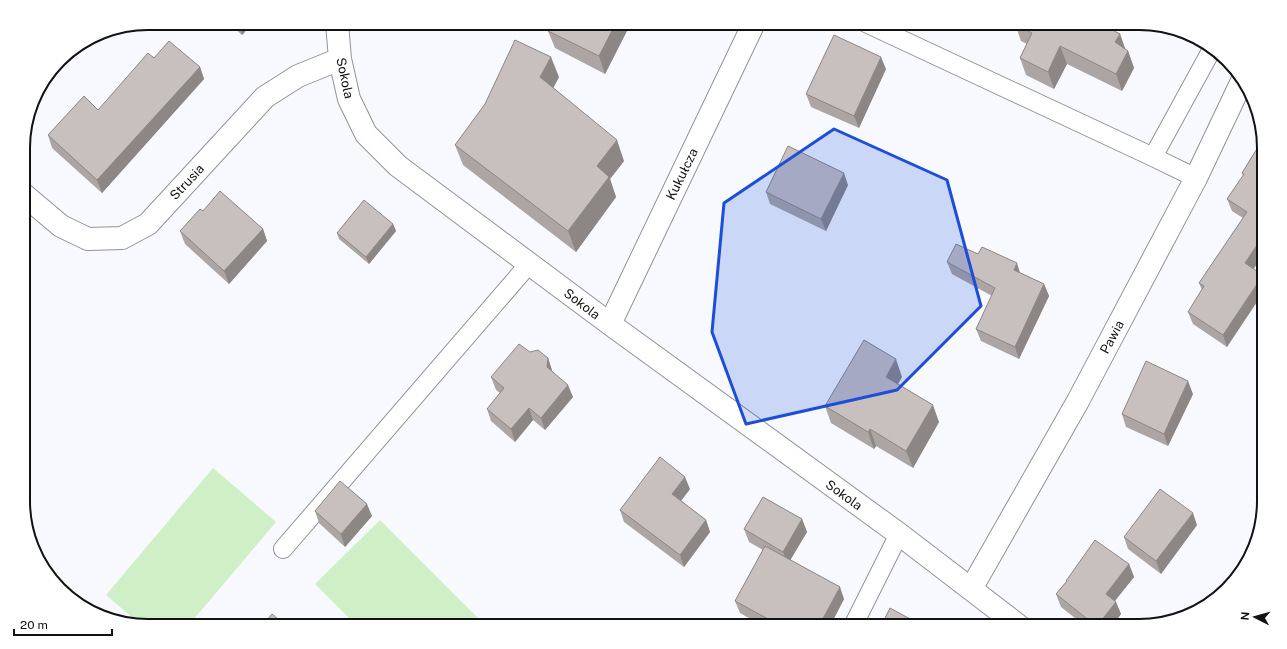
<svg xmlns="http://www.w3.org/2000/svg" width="1287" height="649" viewBox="0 0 1287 649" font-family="'Public Sans',sans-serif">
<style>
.green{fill:#cfefc6}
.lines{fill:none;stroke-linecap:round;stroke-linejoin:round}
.lane-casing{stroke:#919399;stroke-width:20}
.street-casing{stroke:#919399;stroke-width:24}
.lane{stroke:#fff;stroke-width:18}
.street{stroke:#fff;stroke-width:22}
.wall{fill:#aca5a3}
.shaded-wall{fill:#8c8685}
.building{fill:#c8c0be;stroke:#8c8685}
.marked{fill:#1d4ed8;fill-opacity:0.2;stroke:#1d4ed8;stroke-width:3;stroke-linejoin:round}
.labels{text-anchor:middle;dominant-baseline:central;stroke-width:4;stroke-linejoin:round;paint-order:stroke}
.street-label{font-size:13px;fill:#111214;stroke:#fff}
.rim{fill:none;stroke:#111214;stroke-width:2}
</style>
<rect width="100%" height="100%" fill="#f7f9fe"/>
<!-- green -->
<path class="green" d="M213,468L276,522L188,626H148L140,624L106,595Z
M380,520L480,620L474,626H357L315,584Z"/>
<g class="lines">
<defs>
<path id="lane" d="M866,23L1153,157L1196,178
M1153,157L1211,51
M283,549L529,264
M853,626L899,534"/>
<path id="street" d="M337,23L340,59L349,99L366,134L398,166L610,324L899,534L1019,626
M23,194L61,226L88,239L122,238L148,224L265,97L298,76L340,59
M610,324L754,23
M971,589L1078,401L1196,178L1243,79"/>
</defs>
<!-- lane casing -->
<use href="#lane" class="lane-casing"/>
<!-- street casing -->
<use href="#street" class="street-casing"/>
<!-- lane -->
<use href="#lane" class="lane"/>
<!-- street -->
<use href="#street" class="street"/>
</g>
<!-- wall -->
<path class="wall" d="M229,23H253L242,35Z
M631,23L605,74L555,48L548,31Z
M644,23H653L651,27Z
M1015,24L1120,34L1125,49L1128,51L1134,68L1122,91L1067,64L1054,89L1026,75L1020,58L1027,44L1021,41Z
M154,58L200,67L204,79L102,193L52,148L48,135L98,110Z
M886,69L859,128L811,107L806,94Z
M559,77L553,88L624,161L610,179L616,197L576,252L463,165L455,145Z
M1261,142L1254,269L1227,347L1193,324L1188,312L1202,290L1199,283L1243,218L1232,211L1227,199L1243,176L1242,173Z
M848,185L826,231L770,204L766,192Z
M393,224L396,231L369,264L339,239L337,233Z
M263,229L267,241L229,284L185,244L180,231Z
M947,262L1021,273L1044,284L1049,296L1019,359L981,341L976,329L992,296L952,274Z
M530,352L548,358L552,371L573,397L545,430L533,420L515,442L491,421L487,409L500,393L496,390L491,377Z
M902,377L898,384L939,422L913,468L876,446L874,449L831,423L825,406Z
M1193,394L1168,446L1126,427L1122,414Z
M690,489L681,501L706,520L710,532L684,567L624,522L620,510Z
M315,511L372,516L345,547L319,523Z
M802,519L807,532L790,560L844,599L830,626H763L740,613L735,601L763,550L749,542L744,529Z
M1197,525L1161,574L1128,549L1124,537Z
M1129,564L1134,577L1115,600L1121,614L1112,626H1085L1061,607L1056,594L1066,582V581Z"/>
<!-- shaded-wall -->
<path class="shaded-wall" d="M238,23H253L242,35Z
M616,23H631L605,74L599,56Z
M649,23H653L651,27Z
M1120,34L1126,51L1115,42Z
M1060,46L1067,64L1054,89L1048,72Z
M1128,51L1134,68L1122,91L1116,74Z
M551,57L559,77L548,98L540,77Z
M881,57L886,69L859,128L854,116Z
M200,67L204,79L102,193L97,180Z
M617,140L624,161L610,179L616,197L576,252L568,231L597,166Z
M844,173L848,185L826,231L821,219Z
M393,224L396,231L369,264L366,257Z
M263,229L267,241L229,284L224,271Z
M1263,236V255L1249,276L1245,263Z
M1017,263L1021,276L1014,270Z
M1263,275V293L1227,347L1223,335Z
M1044,284L1049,296L1019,359L1015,347Z
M548,358L552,370V379L547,367Z
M896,359L902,377L892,394L886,377Z
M1188,381L1193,394L1168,446L1164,434Z
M568,385L573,397L545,430L541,418Z
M933,405L939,422L913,468L906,451Z
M529,408L533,420L515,442L511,429Z
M870,429L876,446L874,449L868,432Z
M685,477L690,489L676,507L672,494Z
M367,504L372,516L345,547L341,534Z
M1193,513L1197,525L1161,574L1156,561Z
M802,519L807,532L788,564L783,552Z
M706,520L710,532L684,567L680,555Z
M1129,564L1134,577L1111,606L1106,594Z
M840,587L844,599L830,626H819Z
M1116,602L1121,614L1112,626H1097Z"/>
<!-- building -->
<path class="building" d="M552,23H616L599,56L548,31Z
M1015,23H1099L1120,34L1115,42L1128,51L1116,74L1060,46L1048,72L1020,58L1032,33L1015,24Z
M834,35L881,57L854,116L806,94Z
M515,40L551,57L540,77L617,140L597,166L609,177L568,231L455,145L485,104Z
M169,41L200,67L97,180L48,135L84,96L98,110L148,53L154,58Z
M1261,142L1263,143V236L1245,263L1263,275L1223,335L1188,312L1204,286L1199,283L1247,212L1227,199L1244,174L1242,173Z
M788,146L844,173L821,219L766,192Z
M220,191L263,229L224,271L180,231L200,209L203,211Z
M364,200L393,224L366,257L337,233Z
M956,244L978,254L982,247L1017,263L1014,270L1044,284L1015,347L976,329L995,288L947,262Z
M864,340L896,359L886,377L933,405L906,451L870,429L868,432L825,406Z
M519,344L530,352L538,350L548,358L547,367L568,385L541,418L529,408L511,429L487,409L504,388L491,377Z
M1146,361L1188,381L1164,434L1122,414Z
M660,457L685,477L672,494L706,520L680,555L620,510Z
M340,481L367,504L341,534L315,511Z
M1160,489L1193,513L1156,561L1124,537Z
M763,497L802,519L783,552L744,529Z
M1095,540L1129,564L1106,594L1116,602L1097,626H1096L1056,594L1067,581H1066Z
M765,546L840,587L819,626H781L735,601Z
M890,608L923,626H881Z
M272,614L286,626H262Z"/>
<!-- marked area -->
<path class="marked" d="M834,129L947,180L981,306L897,390L746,424L712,332L724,203Z"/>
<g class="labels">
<!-- street labels -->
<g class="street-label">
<text transform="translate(345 78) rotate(78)">Sokola</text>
<text transform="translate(682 174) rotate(-64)">Kukułcza</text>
<text transform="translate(187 182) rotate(-47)">Strusia</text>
<text transform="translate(582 304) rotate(37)">Sokola</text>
<text transform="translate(1112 337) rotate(-62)">Pawia</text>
<text transform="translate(844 495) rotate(36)">Sokola</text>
</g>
</g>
<!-- crop -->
<path d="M0 0H1287V649H0ZM148 30H1139A118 118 0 0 1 1257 148V501A118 118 0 0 1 1139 619H148A118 118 0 0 1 30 501V148A118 118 0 0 1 148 30Z" fill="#fff" fill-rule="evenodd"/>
<path class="rim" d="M148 30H1139A118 118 0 0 1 1257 148V501A118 118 0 0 1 1139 619H148A118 118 0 0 1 30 501V148A118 118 0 0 1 148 30Z"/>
<!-- north arrow -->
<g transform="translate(1255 617) rotate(276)" stroke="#ffffff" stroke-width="3" paint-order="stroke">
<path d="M0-3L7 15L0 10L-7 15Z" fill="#111214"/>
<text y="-6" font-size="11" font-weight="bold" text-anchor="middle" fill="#111214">N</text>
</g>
<!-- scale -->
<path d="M14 629v6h98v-6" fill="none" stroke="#111214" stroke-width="2"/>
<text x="20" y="629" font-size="12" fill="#111214" stroke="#ffffff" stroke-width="3" paint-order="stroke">20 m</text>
</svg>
